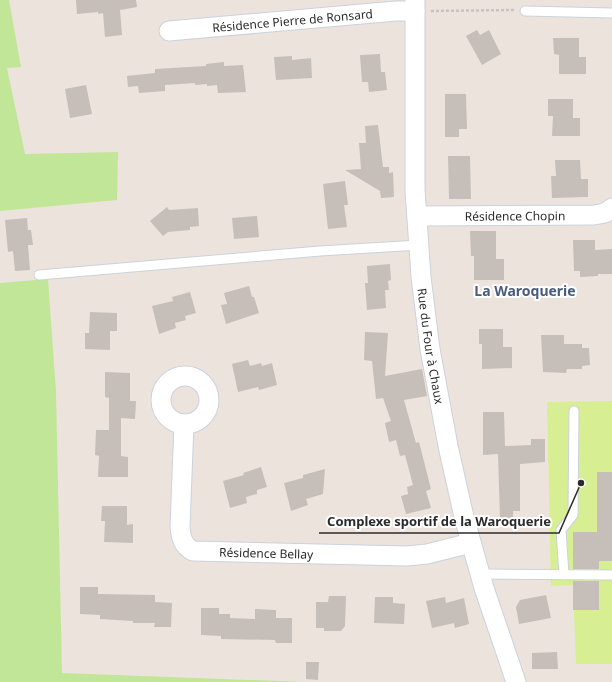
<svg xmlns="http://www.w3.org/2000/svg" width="612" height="682" viewBox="0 0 612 682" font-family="'Noto Sans',sans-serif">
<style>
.green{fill:#c1e697}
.pitch{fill:#d8ee92}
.building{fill:#c6beb8}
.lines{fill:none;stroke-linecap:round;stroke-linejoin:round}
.service-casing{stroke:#cbd2dd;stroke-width:11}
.minor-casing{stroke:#cbd2dd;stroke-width:21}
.path{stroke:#c4c4c4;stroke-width:2.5;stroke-dasharray:3 2;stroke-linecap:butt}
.service{stroke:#fff;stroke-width:9}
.minor{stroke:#fff;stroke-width:19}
.labels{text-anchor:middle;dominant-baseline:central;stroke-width:4;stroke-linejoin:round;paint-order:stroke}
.street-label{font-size:12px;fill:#2b2b2b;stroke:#fff}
.quarter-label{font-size:14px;font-weight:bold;fill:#495c7e;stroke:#fff}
.leader{fill:none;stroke:#2b2b2b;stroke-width:1.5}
.callout-dot{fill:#2b2b2b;stroke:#fff;stroke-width:1.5}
.callout-label{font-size:13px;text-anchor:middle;font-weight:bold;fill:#2b2b2b;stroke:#fff;stroke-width:4;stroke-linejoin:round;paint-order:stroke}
</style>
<rect width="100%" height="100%" fill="#ede3dd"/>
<!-- green -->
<path class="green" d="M0,0H9L21,67L7,68L25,154L118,152L117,200L0,211Z
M48,279L56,392L62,673L305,682H0V283Z"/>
<!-- pitch -->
<path class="pitch" d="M612,401V664H576L573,585L551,586L547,402Z"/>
<!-- building -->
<path class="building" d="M76,0H136L137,7L120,10L122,35L105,37L103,13L98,14V12L77,14Z
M477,30L480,35L489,30L501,54L482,65L466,36Z
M553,38H579V57H586V74H559V55L554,54Z
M380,54L381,72H385L387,90L369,92L368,82H362L360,55Z
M292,56V60L311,58L312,78L276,80L274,57Z
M224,62V66L243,65L246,92L218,93L217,85L207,86V84L195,85V83L165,85V91L139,93L138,86L128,87L127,76L155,73V69L206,66V64Z
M86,85L92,114L70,118L65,89Z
M445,94H466L467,129H459V137H445Z
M548,99H573V118H580V136H552L553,116H548Z
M378,125L383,167H389V173L393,172L394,197L381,198L380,191L345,170L361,169L359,143H366L365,126Z
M448,156H470L471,199H449Z
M555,160H580L581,179H588V197L552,198L551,176H556Z
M345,181L348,205H344L347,227L328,229L323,184Z
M167,207L169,210L198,208L199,226L190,227V230L168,232L163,236L150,221Z
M257,216L259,237L234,239L232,218Z
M27,218L28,230H31L33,245H28L30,270L15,271L13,251L8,252L5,220Z
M470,231H496V259H504V280H474V256H471Z
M573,240H595V250L612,249V274H598V276L580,277V271H574Z
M390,264L391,280L388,281L389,290H385L386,308L367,310L365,283H368L367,266Z
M249,286L252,297H254L259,313L226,324L221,305L227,304L224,293Z
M190,292L196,313L185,316L186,320L175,323L176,328L159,334L152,306L173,301L172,297Z
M90,312L117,313V331H110V350L85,349V333H89Z
M479,329H503V347H512V368L482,369V344H479Z
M365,332L388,333L385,376L422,369L427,396L404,400L416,443L419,442L431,489L426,491L431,508L406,514L401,496L408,494L407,487L413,485L405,455L400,456L396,440L389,442L385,423L391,421L383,398L376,399L372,361L364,360Z
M541,335H564V344H582V348H589L590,365L582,366V369H567L566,373L543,372Z
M248,360L250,366L261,363L262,366L272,363L277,385L259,390L258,387L238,392L232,364Z
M105,372L130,373V401H136L135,419L121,418V456L128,457V477H98L99,456L95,455L96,430H109V398L105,397Z
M483,412H504L505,446L531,445V439H545V462L520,464V511H513V519H500L498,454L483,455Z
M261,467L267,487L257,490V494L246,497L247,503L230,508L223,481L244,475L243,473Z
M325,469L323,494L306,499L308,505L291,511L284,483L303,478V475Z
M597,472H612V561H599V569H573V532H597Z
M102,506H127V525L133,524V543L104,542L105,521H101Z
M573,581H599V610H573Z
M80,587H98V594L155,595V602L172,603L171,627H154L155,623H133V621L100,619V615L80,614Z
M546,595L551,618L519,624L516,607L520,600Z
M329,596H346L345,626L341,631H324V628H316V602H328Z
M375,597H393V603L405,604L404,624L374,623Z
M445,597L446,603L464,598L469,624L455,628L454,623L432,628L426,601Z
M201,608H219V614H230V618L255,619V609L276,610V618H292V643H276L275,640L221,639V636L201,635Z
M557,652L558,669H532V653Z
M306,662H319L318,680L306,679Z"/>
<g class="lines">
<defs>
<path id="service" d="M525,11L612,13
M39,275L320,251L419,245
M480,574L612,575
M564,575L561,530L573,515L574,411"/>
<g id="minor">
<path id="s1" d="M415,0V190L421,277L430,349L448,446L464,517L484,588L516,682"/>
<path id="s2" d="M169,31L396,11H415"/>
<path id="s3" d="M417,216L594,215L605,213L612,208"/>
<circle cx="185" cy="400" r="24"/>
<path id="s4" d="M184,424L180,527C181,538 183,546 193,551L407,556L427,554L471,543"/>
</g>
</defs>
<!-- service casing -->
<use href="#service" class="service-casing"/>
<!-- minor casing -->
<use href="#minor" class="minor-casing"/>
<!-- path -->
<path class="path" d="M431,11L514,10"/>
<!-- service -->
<use href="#service" class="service"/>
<!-- minor -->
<use href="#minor" class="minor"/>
</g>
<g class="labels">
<!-- street labels -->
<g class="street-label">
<text stroke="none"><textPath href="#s2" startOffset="124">Résidence Pierre de Ronsard</textPath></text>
<text stroke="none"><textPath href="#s3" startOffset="98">Résidence Chopin</textPath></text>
<text stroke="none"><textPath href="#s1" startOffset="347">Rue du Four à Chaux</textPath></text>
<text stroke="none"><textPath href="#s4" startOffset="205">Résidence Bellay</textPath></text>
</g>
<!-- quarter labels -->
<g class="quarter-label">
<text x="525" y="290">La Waroquerie</text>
</g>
</g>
<!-- callouts -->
<path class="leader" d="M581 483L559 533H319"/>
<circle class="callout-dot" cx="581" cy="483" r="4"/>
<g class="callout-label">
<text x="439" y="526">Complexe sportif de la Waroquerie</text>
</g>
</svg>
